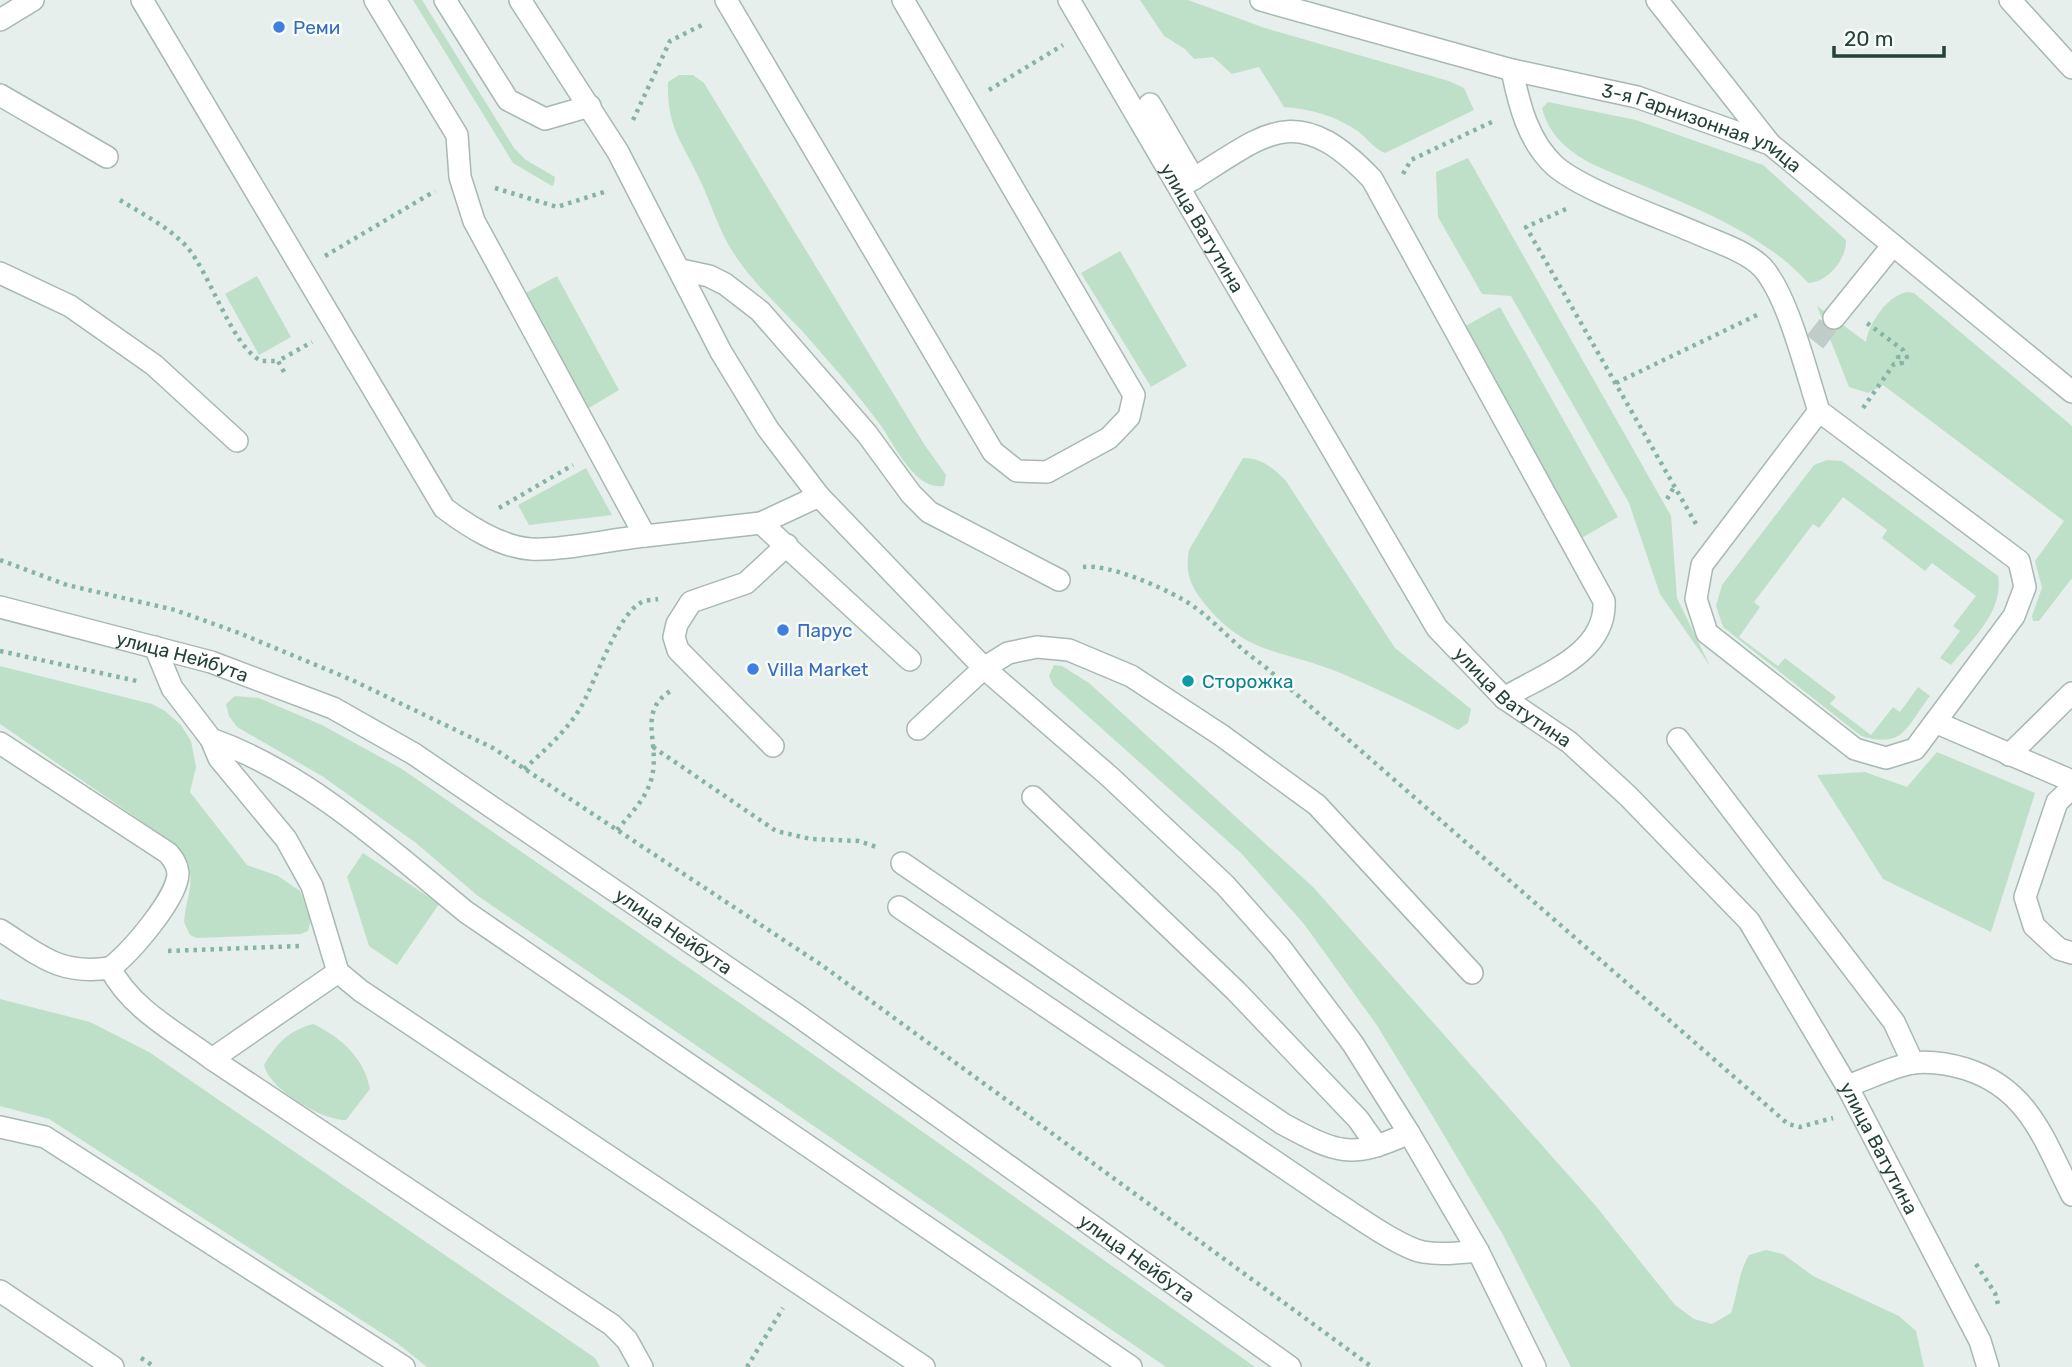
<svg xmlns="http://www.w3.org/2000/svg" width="2072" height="1367" viewBox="0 0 2072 1367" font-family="Rubik,sans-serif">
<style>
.green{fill:#bfe0c8}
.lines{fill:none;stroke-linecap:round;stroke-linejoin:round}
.minor-tunnel{stroke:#bfccc8;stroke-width:21;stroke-dasharray:21 10;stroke-linecap:butt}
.minor-casing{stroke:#a8b8b2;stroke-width:24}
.path{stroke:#86b3a5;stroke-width:4.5;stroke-dasharray:3.5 5;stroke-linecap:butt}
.minor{stroke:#fff;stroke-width:21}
.shop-dot{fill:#3f7fe0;stroke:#f7fbf9;stroke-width:2.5}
.culture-dot{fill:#0f9aa8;stroke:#f7fbf9;stroke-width:2.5}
.labels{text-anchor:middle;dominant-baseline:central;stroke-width:5;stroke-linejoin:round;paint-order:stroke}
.shop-label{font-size:19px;fill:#366cbe;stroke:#f7fbf9;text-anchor:start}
.street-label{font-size:19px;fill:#24423a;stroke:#f7fbf9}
.culture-label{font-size:19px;fill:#0d838f;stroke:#f7fbf9;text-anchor:start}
</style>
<rect width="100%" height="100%" fill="#e6efeb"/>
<!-- green -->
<path class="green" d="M413,0H422L514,148L526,160L555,177L554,184L552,186L513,163Z
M1140,0H1188L1265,28L1449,81L1464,88L1474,110L1385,153C1373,148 1368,139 1359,132C1337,116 1310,109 1284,107L1259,67L1232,74L1213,57L1194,59L1185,49L1164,36Z
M679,75H693L704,83L924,444L946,475L944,486C914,491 894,443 879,423C856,392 829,362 804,333C777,304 748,279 728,244C716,222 709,198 698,176C680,138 667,127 668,82Z
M1548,102L1636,120L1763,165L1846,240C1847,259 1827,283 1808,283C1756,224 1660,195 1590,163C1567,150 1549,135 1542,108Z
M1468,158L1671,516L1677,598L1710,666L1660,594L1629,503L1511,296L1482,294L1438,217L1436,172Z
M1120,251L1187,366L1151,387L1081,273Z
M257,276L291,337L259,355L225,294Z
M557,276L619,390L584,411L522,295Z
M1907,292L1914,293L2072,426V578L2039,621H2033L2032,616L2042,588L2035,561L2064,521L1883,385L1868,393L1849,387L1817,306L1866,342C1869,323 1887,296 1907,292Z
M1500,307L1618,517L1578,540L1460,329Z
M1243,458C1262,458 1273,468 1286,481L1395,648L1471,709L1468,723L1458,730C1421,709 1382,691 1343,674C1287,650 1247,657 1204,603C1190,585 1185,573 1189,550Z
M1827,460L1842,461L1998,576C2004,612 1972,639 1951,665L1940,658L1960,631L1953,626L1976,596L1932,563L1925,571L1882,538L1887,530L1843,497L1819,528L1813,524L1754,602L1760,607L1739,637L1778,666L1785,658L1836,697L1830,704L1871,735L1893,707L1900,712L1918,687L1930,696C1906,727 1904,749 1861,736L1723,627L1716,606L1722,585L1814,465Z
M586,468L612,515L529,525L518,505Z
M1054,665L1062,666L1089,683L1313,887L1595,1205L1675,1305L1694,1319L1712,1324L1731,1313C1738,1293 1738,1273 1749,1255L1766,1250L1783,1254L1813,1276L1899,1316L1916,1331L1924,1367H1571L1503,1235L1432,1115L1376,1024L1304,924L1241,853L1053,685L1049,676Z
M0,666L152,704L165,711L181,725L191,741L196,767L190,792L247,865L278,876L300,891L311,919L308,931L301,934L197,938L190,935L184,922C187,887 201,880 176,845L0,724Z
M235,696L259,698L322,725L402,769L783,1033L1255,1367H1166L478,896L416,843L322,776L237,727L229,716L226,704Z
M1937,752L2035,793L1991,932L1883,879L1817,775L1865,772L1907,787Z
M363,853L439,904L397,965L369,946L347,877Z
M0,999L90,1022L149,1052L595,1358L600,1367H427L397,1343L49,1119L0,1106Z
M313,1024C341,1037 364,1058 370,1089L346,1120C323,1121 269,1089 264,1065C277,1043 288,1031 313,1024Z"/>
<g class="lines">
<!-- minor-tunnel -->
<path class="minor-tunnel" d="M1815,342L1834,318"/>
<defs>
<g id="minor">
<path d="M142,0L444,508C468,526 500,547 531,549C561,551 613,539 645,536L474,221L460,177L457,135L375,0"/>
<path d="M445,0L508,100L545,119L590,106"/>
<path d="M520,0L618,152L721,352L768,429L819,496L984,668L1110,777L1225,885L1280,947L1353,1044L1409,1133L1478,1251L1535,1367"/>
<path d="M726,0L993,452L1017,471L1047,472L1109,438L1129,417L1134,395L903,0"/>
<path id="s1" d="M1069,0L1437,628L1504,698L1569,742L1628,796L1749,921L1847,1086L1980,1341L1988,1367"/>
<path id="s2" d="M1261,0L1512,70L1637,97L1770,144L2072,392"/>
<path d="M1657,0L1770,144"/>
<path d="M2010,0L2072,68"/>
<path d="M0,20L33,0"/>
<path d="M1512,70C1519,105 1528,141 1555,166C1584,191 1663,218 1701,235C1720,243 1747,252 1762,267C1788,295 1806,372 1819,411L1702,565L1696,599L1707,633L1855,749L1886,758L1915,749L2014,616L2025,587L2019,561L1819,411"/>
<path d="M0,95L107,157"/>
<path d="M1150,104L1194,179"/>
<path d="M1180,187C1263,138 1292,95 1372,179L1604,601C1607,654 1542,675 1504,698"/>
<path d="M681,270L709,276L725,284L760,311L867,434L911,494L929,512L1059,580"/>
<path d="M0,273L70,306L154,365L237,441"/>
<path d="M1834,318L1893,245"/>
<path d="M761,523L910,660"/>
<path d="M645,536L761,523L819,496"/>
<path id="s3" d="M0,607L211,662L333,708L414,754L797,1015L1290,1367"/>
<path d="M155,647L172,688L211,739L219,758L286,839L312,886L338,972L361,991L924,1367"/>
<path d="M1935,722L2072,781"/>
<path d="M918,729L984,668L1008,653L1037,647L1069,650L1131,676L1221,735L1317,805L1472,973"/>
<path d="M211,739C307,773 388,848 466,912L1131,1367"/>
<path d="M1678,739L1894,1022L1913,1063"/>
<path d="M0,743L168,853C173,859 177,864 178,873C178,898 130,953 110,968"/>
<path d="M773,746L678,650L674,637L677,624L691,602L746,583L787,545"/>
<path d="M2009,755L2072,693"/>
<path d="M2072,788L2057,802L2025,897L2034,926L2059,949L2072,953"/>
<path d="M1033,797L1236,991L1358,1119L1377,1146"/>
<path d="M902,863L1283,1124C1337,1153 1350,1160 1409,1133"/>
<path d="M899,907L1336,1203C1357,1216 1401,1248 1423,1252C1441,1255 1459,1253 1478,1251"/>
<path d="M0,930C41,956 59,975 110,968C131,1009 176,1032 212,1059"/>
<path d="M338,972L212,1059L612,1325L627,1340L642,1367"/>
<path d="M1847,1086C1868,1079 1891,1067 1913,1063C1930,1061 1949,1064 1966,1069C2029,1089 2044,1140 2072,1195"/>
<path d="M0,1127L45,1137L404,1367"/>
<path d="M0,1291L113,1367"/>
</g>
</defs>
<!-- minor casing -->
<use href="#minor" class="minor-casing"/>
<!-- path -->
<path class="path" d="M989,90L1063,45
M633,120L670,41L706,23
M1403,174L1411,160L1496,120
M495,188L557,207L607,191
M120,200C142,214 169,227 187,247C211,275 231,345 261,361H278
M1566,209L1526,227L1696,524
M325,256L435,191
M284,372L278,361L312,342
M1616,383L1757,315
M1863,408L1894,364L1902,363L1898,357H1907L1903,350L1867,323
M1667,499L1674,487
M499,508L573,465
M0,560L67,585L175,610L239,633L352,680L493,748L823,966L1372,1367
M1083,567C1109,564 1159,586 1182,599C1212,616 1234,646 1263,665L1788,1124L1800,1127L1833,1118
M0,651L137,681
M653,747L776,831L811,839L859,841L879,848
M524,769C545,750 568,730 582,705C595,682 618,613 642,602C646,600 653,600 658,599
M617,830C632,812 650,795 653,771C658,738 637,709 674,689
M168,951L299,946
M1976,1264L1995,1293L1999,1308
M141,1358L155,1367
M747,1367L783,1308"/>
<!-- minor -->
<use href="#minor" class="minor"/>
</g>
<!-- markers -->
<g class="shop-dot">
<circle cx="279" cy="27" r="7"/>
<circle cx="783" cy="630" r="7"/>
<circle cx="753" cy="669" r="7"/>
</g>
<circle class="culture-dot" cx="1188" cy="681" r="7"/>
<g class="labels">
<!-- shop labels -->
<g class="shop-label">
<text x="293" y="27">Реми</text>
<text x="797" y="630">Парус</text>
<text x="767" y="669">Villa Market</text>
</g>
<!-- street labels -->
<g class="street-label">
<text stroke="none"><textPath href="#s2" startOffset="460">3-я Гарнизонная улица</textPath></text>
<text stroke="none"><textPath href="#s1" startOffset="264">улица Ватутина</textPath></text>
<text stroke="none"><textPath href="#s3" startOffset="189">улица Нейбута</textPath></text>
<text stroke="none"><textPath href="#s1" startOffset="831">улица Ватутина</textPath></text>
<text stroke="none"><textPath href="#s3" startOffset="756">улица Нейбута</textPath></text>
<text stroke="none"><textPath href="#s1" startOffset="1419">улица Ватутина</textPath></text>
<text stroke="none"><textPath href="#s3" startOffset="1323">улица Нейбута</textPath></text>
</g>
<!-- culture labels -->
<g class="culture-label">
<text x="1202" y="681">Сторожка</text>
</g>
</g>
<!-- scale -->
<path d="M1834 46v10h110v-10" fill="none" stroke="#24423a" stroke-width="3.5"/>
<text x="1844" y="46" font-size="21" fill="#24423a" stroke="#f7fbf9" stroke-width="5" paint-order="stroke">20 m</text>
</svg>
